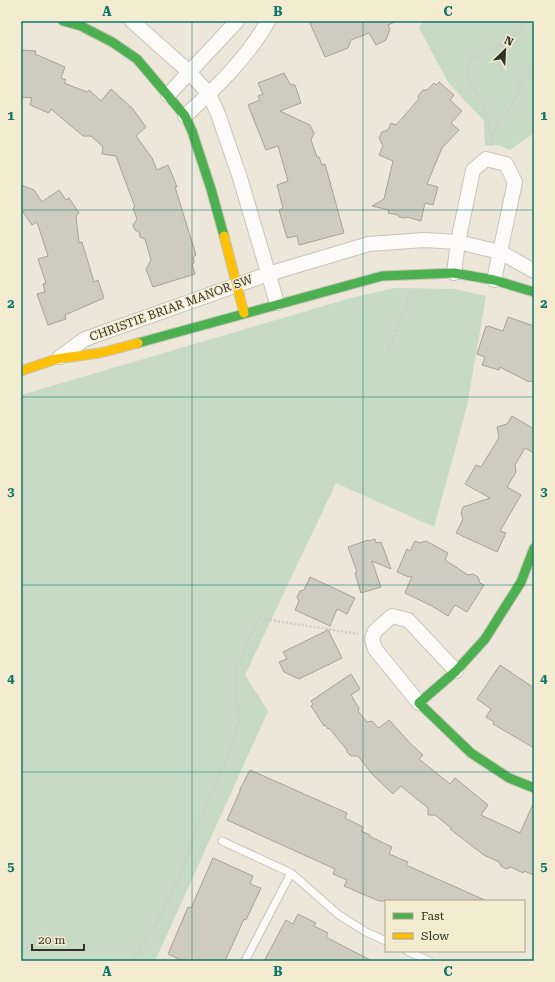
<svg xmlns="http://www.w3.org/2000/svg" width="555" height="982" viewBox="0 0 555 982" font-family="'Roboto Serif',serif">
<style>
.green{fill:#c6dac4}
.building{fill:#cecbbf;stroke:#a6a297}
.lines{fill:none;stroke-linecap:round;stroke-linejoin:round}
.lane-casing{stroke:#c7c4b8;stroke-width:9}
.street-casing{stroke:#c7c4b8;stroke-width:16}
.fast-casing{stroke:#c7c4b8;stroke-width:11}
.slow-casing{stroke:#c7c4b8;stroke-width:11}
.path{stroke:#cdccc7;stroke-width:2.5;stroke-dasharray:2 2;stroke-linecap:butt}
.lane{stroke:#fcfbf9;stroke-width:7}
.street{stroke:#fcfbf9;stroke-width:14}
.fast{stroke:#4caf50;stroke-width:9}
.slow{stroke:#ffc107;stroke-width:9}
.grid{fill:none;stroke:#0f766e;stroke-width:1;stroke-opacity:0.55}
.labels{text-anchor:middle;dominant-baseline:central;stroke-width:3;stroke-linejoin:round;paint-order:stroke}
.street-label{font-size:12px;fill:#343126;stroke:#f4ecd0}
.neatline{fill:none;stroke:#0f766e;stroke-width:1.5}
.grid-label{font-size:13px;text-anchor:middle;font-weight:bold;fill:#0f766e}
</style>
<rect width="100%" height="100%" fill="#ece7d8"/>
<!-- green -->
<path class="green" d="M423,21H534V133L510,150L499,145L485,146L484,121L448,82L419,28Z
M395,288L454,289L486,296L467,406L434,527L336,483L245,675L268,711L155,961H21V395L351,298Z"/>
<!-- building -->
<path class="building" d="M309,21H397L388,25L390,29L386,40L376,45L369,33L351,40L348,48L325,57Z
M21,50L36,51L35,54L65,67L61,78L66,80L64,83L87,92L89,90L101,101L111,89L133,109L146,127L136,136L152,158L157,170L168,165L177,187H175L196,255L193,257L194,263L192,264L195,274L153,287L146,269L151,260L145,239L140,237L139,232L135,230L133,225L137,219L133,208L135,207L116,156L102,154L103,147L91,136H83L51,109L49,113L30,105L32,98L21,97Z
M284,73L290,84L295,85L301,103L280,111L310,125L314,133L311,140L317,157H319L322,165L325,164L344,233L299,245L297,236L287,238L279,210L283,208L277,185L288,181L278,146L266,150L248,105L260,100L258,96L263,94L258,83Z
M439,82L454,95L450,100L462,111L451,123L459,130L442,148L427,184L438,187L433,205L425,203L421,221L407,217L405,218L399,217L398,215L388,213L389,210L372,206L384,199L393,161L379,155L383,146L379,138L382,132L388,130L391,123L396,125L419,99L418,96L423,90H427L434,83L436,85Z
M21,185L34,190L42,202L50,196H51L59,190L66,200L69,198L79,213L76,216L79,243L82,242L94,282L98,280L104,298L65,315L66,319L48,325L37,294L45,292L43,284L46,283L38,259L48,256L37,222L32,225L21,209Z
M508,317L534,326V382L530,381L529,382L500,367L499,370L482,365L485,357L477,354L486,326L488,327V326L503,331Z
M512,416L534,429V453L525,448L515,465L516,472L507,487L521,495L500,531L506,533L497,552L456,533L463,519L461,513L463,507L490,498L465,484L476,465L481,467L497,441L499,437L497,427L507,424Z
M375,539L376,543L381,542L391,569L372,561L381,587L361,593L355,573L357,572L348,547L368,540V541Z
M415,541L419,543L426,541L448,553L445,560L468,575L473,574L478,577L480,583L484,585L467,612L455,605L448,616L432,606L405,593L412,576L409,577L397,572L407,549L410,551Z
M310,577L355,598L347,614L337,609L330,626L295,610L299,601L297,597L300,591L304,590Z
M328,630L342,658L299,679L284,672L279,662L287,659L283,652Z
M500,665L534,688V748L493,724L494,722L486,717L491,709L477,699Z
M351,674L360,689L351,695L359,708L358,711L367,722L372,721L379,728L389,720L411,744L423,755L419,759L450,784L455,778L488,805L481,815L520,833L534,802V875L524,871L523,873L511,867L506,869L501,866L499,862L484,855L450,829L451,828L435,815H428V808L401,786L393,794L372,774L358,756H351L347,752V750L329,728L328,729L325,725L324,726L311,706L313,704L311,701Z
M250,770L347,813L345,818L363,827L361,831L370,835L369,836L392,847L389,854L408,862L406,865L487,901H379L344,886L347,880L333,874L335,869L227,820L240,791V789Z
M213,858L253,876L250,884L261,888L246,920L244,919L225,961H183L168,954L188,907L191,908Z
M298,914L316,923L314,926L328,933L326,937L372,961H264L286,920L293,924Z"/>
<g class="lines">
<defs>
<path id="lane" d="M222,841L291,873
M407,951L429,961
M245,961L291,873L339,915L366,932L386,941"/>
<path id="street" d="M132,21L189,72L209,94L218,114L240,178L277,303
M168,95L237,21
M185,116C215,89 248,57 268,21
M454,273L458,242L473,170L486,159L506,164L515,182L494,280
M60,357L85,339L268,274L369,244L424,240L458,242L500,252L534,271
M419,703L375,649L372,639L375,631L392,616L408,620L456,671"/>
<path id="fast" d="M63,21L81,26L112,42L137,59L185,116L192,131L211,189L224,236
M138,343L382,276L454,273L494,280L534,292
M534,548L521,582L485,639L456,671L419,703L471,753L509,778L534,788"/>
<path id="slow" d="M224,236L244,313
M21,371L56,359L100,353L138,343"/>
</defs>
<!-- lane casing -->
<use href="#lane" class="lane-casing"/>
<!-- street casing -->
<use href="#street" class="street-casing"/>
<!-- fast casing -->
<use href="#fast" class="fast-casing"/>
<!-- slow casing -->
<use href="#slow" class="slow-casing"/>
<!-- path -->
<path class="path" d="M493,140L498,123L511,107L521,83L534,69
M491,145L492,142L488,116L467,75L468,65L473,58L506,42L521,30L526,21
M388,350L406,307L409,294
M132,961L151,934L174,890L190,850L195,831L233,744L239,722L235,685L236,670L258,618L358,634"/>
<!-- lane -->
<use href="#lane" class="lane"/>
<!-- street -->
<use href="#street" class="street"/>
<!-- fast -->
<use href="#fast" class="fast"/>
<!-- slow -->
<use href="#slow" class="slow"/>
</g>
<!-- grid -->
<path class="grid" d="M192,21V961M363,21V961M21,210H534M21,397H534M21,585H534M21,772H534"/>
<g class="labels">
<!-- street labels -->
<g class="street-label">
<text transform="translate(171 308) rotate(-20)">CHRISTIE BRIAR MANOR SW</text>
</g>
</g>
<!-- border -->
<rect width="555" height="982" fill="none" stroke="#f4ecd0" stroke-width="44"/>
<!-- legend -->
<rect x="385" y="900" width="140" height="52" fill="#f4ecd0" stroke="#a7a18c"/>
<rect x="393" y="913" width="20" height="6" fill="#4caf50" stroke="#a7a18c"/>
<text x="421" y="920" font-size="12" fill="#343126">Fast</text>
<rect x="393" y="933" width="20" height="6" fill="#ffc107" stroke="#a7a18c"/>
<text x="421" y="940" font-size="12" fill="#343126">Slow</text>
<!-- north arrow -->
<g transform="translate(505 50) rotate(24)" stroke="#f4ecd0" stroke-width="3" paint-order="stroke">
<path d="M0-3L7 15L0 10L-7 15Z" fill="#343126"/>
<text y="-6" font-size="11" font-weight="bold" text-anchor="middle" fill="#343126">N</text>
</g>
<!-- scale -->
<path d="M32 944v6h52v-6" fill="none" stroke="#343126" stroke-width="2"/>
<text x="38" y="944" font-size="12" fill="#343126" stroke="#f4ecd0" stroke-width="3" paint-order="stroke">20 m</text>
<rect x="22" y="22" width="511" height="938" class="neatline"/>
<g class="grid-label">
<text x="107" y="16">A</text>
<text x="278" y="16">B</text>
<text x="448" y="16">C</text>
<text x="11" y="120">1</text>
<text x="544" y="120">1</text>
<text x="11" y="308">2</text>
<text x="544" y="308">2</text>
<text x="11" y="496">3</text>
<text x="544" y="496">3</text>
<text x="11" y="683">4</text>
<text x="544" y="683">4</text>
<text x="11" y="871">5</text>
<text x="544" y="871">5</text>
<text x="107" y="976">A</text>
<text x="278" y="976">B</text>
<text x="448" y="976">C</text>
</g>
</svg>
